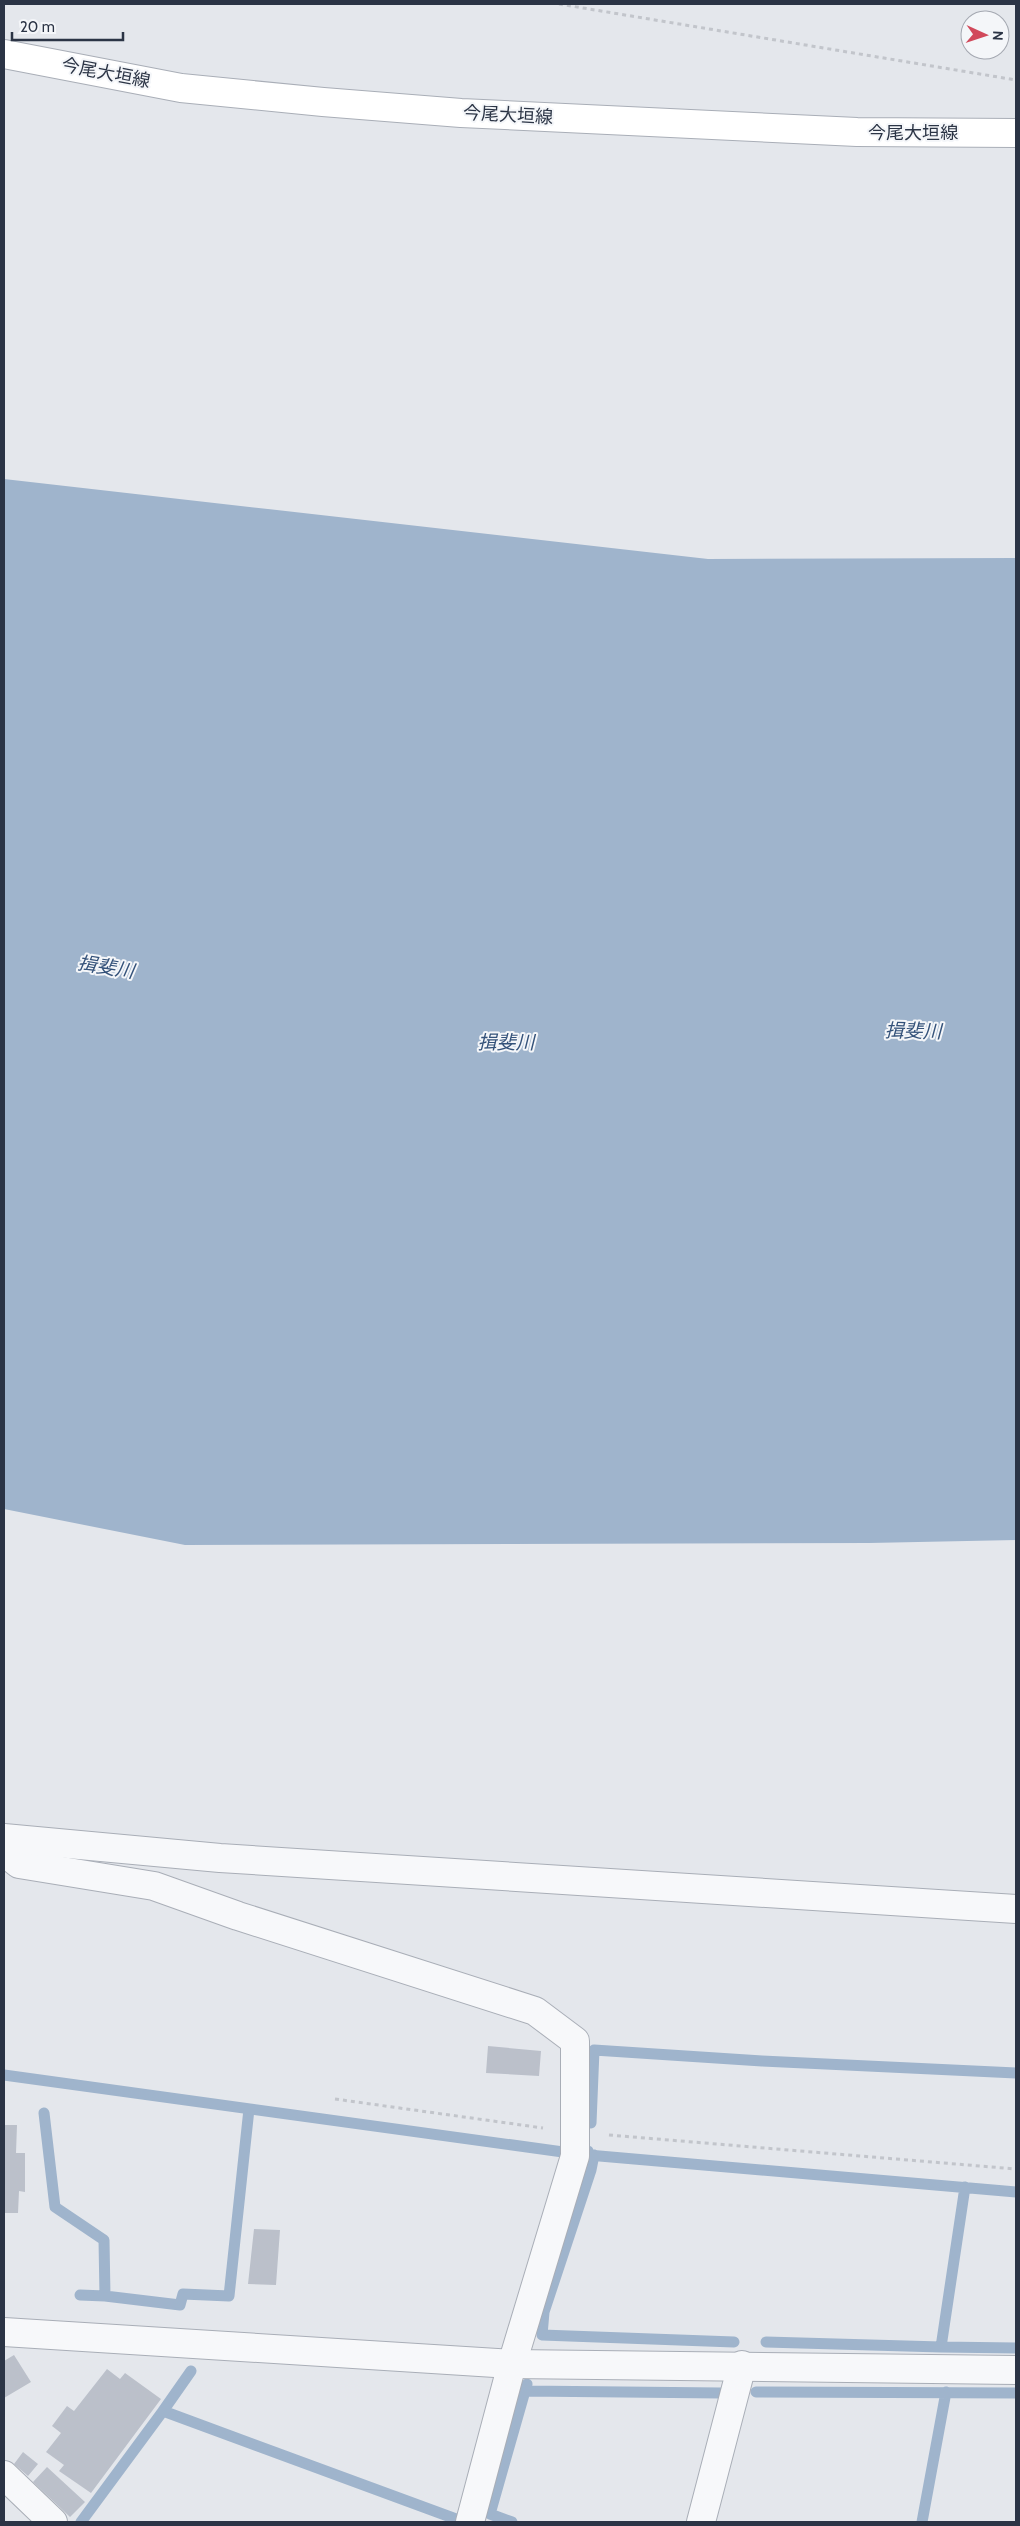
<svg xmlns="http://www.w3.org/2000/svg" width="1020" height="2526" viewBox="0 0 1020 2526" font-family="Cabin,'Noto Sans JP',sans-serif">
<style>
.water{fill:#9fb4cc}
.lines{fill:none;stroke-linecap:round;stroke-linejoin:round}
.stream{stroke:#9fb4cc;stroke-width:11}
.building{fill:#bbc0ca}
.minor-casing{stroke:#a9aeb7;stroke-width:30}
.tertiary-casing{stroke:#a9aeb7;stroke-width:30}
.secondary-casing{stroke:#a9aeb7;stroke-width:30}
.path{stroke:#c2c5cb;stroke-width:3;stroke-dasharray:4 4;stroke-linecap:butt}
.minor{stroke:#f7f8fa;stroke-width:28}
.tertiary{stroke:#f7f8fa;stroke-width:28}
.secondary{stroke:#fff;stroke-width:28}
.labels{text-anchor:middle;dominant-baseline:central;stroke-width:4;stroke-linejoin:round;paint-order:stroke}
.street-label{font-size:18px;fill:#2b3445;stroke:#f4f6f9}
.water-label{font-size:19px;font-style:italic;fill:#34527a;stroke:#f4f6f9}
</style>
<rect width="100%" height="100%" fill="#e4e7ec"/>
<!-- water -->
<path class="water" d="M4,479L708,559L1016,558V1540L869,1543L185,1545L4,1509Z"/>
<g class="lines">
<!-- stream -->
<path class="stream" d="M4,2075L563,2152
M44,2113L55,2207L104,2240L105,2296L180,2305L183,2294L229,2296L249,2109
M591,2123L594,2050L762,2061L1016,2073
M588,2151V2155L1016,2192
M594,2155L591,2170L544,2312L542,2335L734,2342
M80,2295L105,2296
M766,2342L941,2347L965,2187
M941,2347L1016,2348
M525,2391L721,2393
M756,2392L1016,2393
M163,2411L191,2371
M81,2522L163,2411L456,2519
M512,2522L490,2514L527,2384
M922,2522L946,2392"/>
</g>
<!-- building -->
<path class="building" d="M488,2046L541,2051L539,2076L486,2073Z
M4,2125H17L16,2153H25V2192L19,2191L18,2213H4Z
M254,2229L280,2230L276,2285L248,2284Z
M14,2355L31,2382L4,2398V2361Z
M107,2369L120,2379L125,2373L161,2399L91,2493L59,2471L64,2465L46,2452L61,2433L52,2426L67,2406L74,2411Z
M23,2452L38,2464L28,2476L14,2464Z
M47,2467L85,2502L70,2517L33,2482Z"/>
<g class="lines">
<defs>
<path id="minor" d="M4,1852L19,1864L154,1886L238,1916L535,2011L575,2041V2156L512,2364L470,2522
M4,2475L53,2522
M701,2522L742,2365"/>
<path id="tertiary" d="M4,1838L220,1858L1016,1909
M4,2332L512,2364L1016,2370"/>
<path id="secondary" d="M4,54L181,88L323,102L461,113L857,132L1016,133"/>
</defs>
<!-- minor casing -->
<use href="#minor" class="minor-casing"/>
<!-- tertiary casing -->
<use href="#tertiary" class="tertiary-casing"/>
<!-- secondary casing -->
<use href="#secondary" class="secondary-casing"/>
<!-- path -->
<path class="path" d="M559,4L1016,80
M335,2099L543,2128
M609,2135L1016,2169"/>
<!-- minor -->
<use href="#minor" class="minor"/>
<!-- tertiary -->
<use href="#tertiary" class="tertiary"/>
<!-- secondary -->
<use href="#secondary" class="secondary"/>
</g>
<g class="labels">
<!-- street labels -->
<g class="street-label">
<text transform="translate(106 73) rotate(11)">今尾大垣線</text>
<text transform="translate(508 115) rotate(3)">今尾大垣線</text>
<text x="913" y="133">今尾大垣線</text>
</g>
<!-- water labels -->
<g class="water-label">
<text transform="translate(106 967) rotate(9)">揖斐川</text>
<text transform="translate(913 1031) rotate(1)">揖斐川</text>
<text x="506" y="1042">揖斐川</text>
</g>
</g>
<!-- border -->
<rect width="1020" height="2526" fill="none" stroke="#2b3445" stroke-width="10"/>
<!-- north arrow -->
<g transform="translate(985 35) rotate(93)"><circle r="24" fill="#f4f6f9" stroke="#a4a8b1"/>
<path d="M0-4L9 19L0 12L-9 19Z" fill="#d1495b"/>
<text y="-8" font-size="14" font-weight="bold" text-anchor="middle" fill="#2b3445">N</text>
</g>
<!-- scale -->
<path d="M12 32v8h111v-8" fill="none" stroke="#2b3445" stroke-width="2.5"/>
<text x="20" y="32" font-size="15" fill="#2b3445" stroke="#f4f6f9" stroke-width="4" paint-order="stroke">20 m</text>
</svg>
